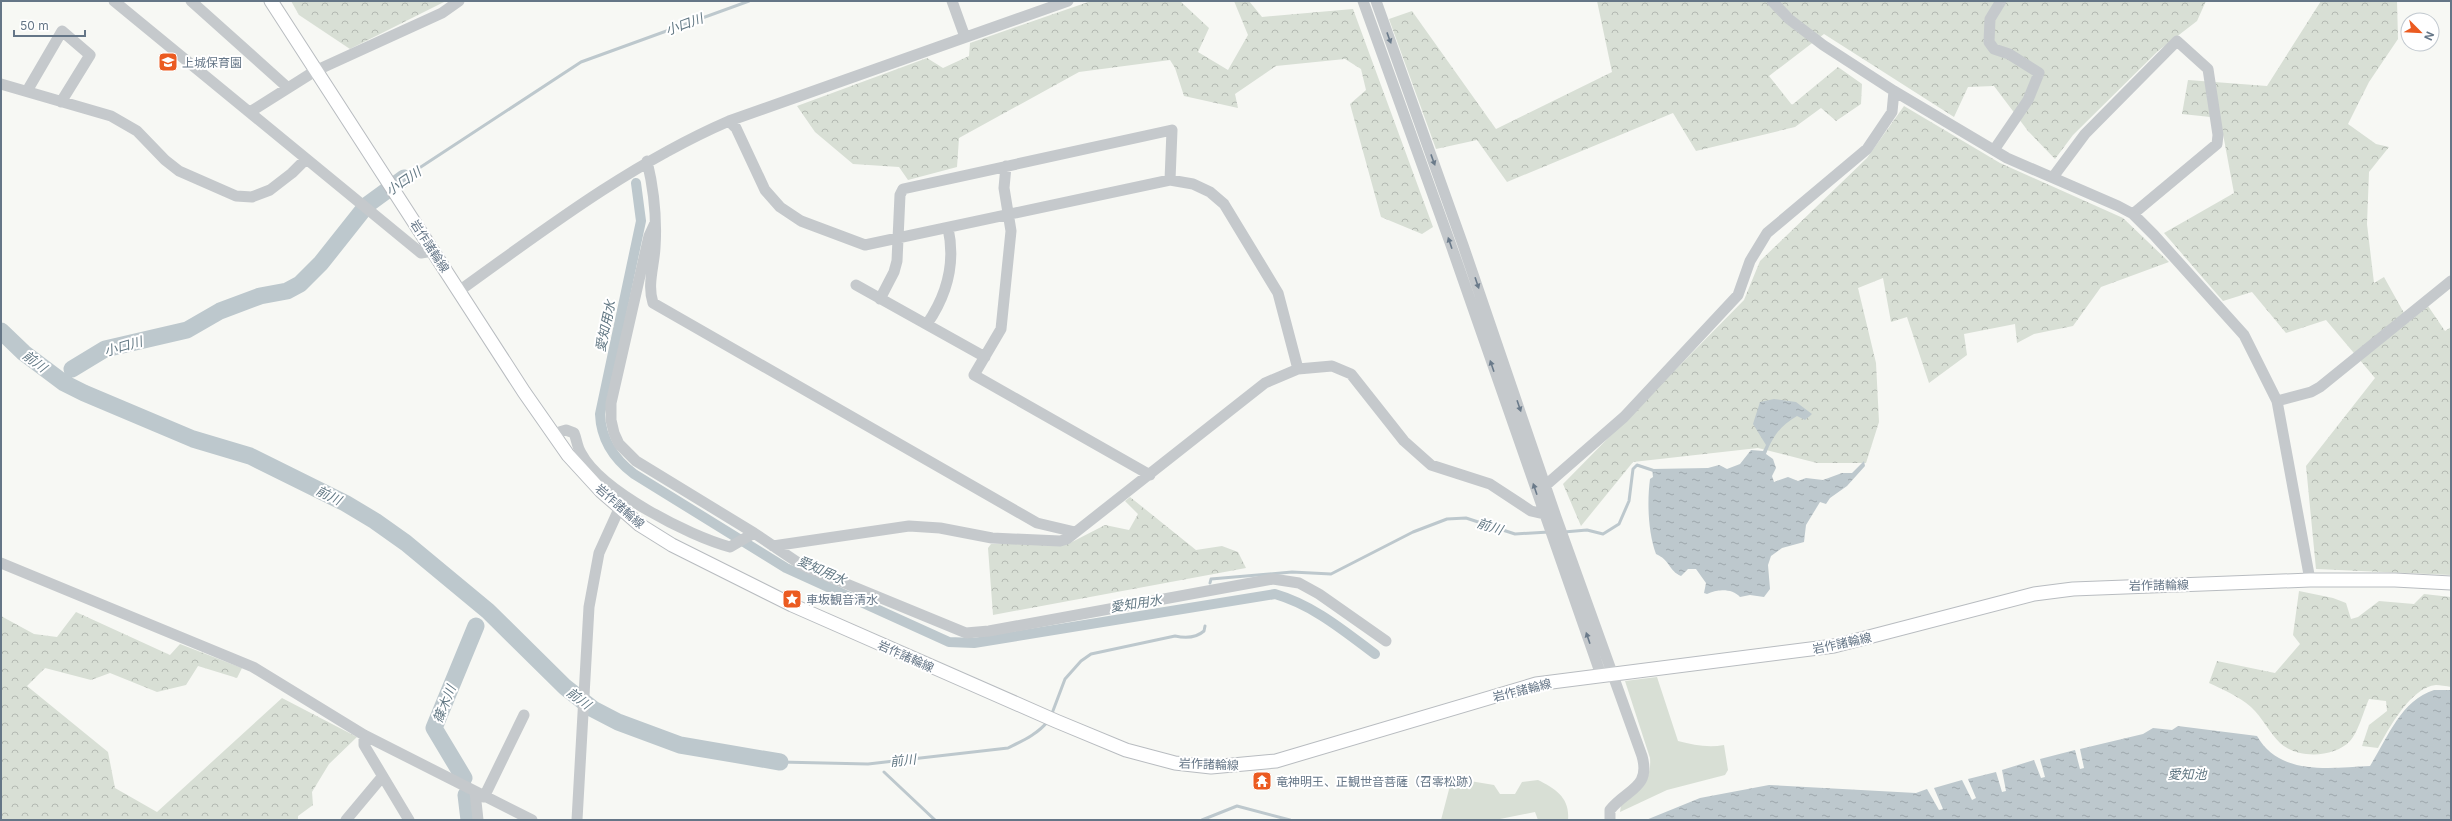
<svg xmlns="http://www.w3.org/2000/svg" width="2452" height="821" viewBox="0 0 2452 821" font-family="Inter,'Noto Sans JP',sans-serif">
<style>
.grass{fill:#d8dfd5}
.forest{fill:url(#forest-crowns)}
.water{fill:url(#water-ripples)}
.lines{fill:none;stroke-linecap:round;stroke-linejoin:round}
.stream{stroke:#bdc8cd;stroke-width:3}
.canal{stroke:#bdc8cd;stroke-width:10}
.river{stroke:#bdc8cd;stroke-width:17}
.major-casing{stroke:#b8bcc0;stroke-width:15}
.minor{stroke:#c5c9cc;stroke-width:11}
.major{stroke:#fff;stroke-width:13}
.oneway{fill:#6a7a8a}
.labels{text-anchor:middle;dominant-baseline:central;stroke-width:4;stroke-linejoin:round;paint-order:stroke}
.poi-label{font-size:12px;fill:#657687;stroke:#fff;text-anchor:start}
.street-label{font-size:12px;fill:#657687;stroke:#fff}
.water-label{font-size:13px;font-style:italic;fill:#617783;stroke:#fff}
</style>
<defs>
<pattern id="forest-crowns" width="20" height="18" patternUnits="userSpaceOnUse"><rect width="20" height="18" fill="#d8dfd5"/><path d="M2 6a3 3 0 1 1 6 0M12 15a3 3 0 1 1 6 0" fill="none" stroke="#b3b9b2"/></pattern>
<pattern id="water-ripples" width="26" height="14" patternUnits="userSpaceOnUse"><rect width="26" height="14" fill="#bdc8cd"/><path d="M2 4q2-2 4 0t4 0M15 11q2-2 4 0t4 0" fill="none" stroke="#9da7ac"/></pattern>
</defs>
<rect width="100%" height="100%" fill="#f7f8f4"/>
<!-- grass -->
<path class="grass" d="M1657,677L1678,741C1694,745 1708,748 1724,745L1728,770L1725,775L1667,790L1620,812L1621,805C1638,792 1652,781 1650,758L1625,681Z
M1452,778L1494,785L1500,794H1515L1522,782L1538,780C1556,789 1570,798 1568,820H1538L1535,812L1495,820H1441Z"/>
<!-- forest -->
<path class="forest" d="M291,1H446L350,49L299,15Z
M1091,1H1180L1209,28L1198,52L1228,70L1248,35L1234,1H1249L1262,17L1353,9L1433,227L1422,234L1381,217L1350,104L1366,90L1361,69L1345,59L1276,66L1235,94L1238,108L1184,96L1175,68L1170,60L1079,72L959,138L957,167L908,180L899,167L853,164L815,132L797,106L927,58L943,68L969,56L970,43Z
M1597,1H2206L2197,21L2158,51L2073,135L2055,159L2028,131L1994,86L1968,87L1954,117L1824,34L1769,76L1792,105L1838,67L1862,84L1861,104L1836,121L1821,108L1795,127L1696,151L1673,113L1507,182L1477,140L1436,149L1389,19L1412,11L1496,129L1612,72Z
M2321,1H2397L2398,39L2369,82L2348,124L2376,144L2389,147L2369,172L2367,224L2374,283L2384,277L2409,322L2428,306L2445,331L2451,327V575L2316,569L2306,466L2375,378L2326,320L2286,333L2252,292L2223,301L2164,233L2234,193L2220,118L2182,114L2188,80L2267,86Z
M1904,106L2000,163L2123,218L2169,262L2101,287L2073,326L2034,334L2017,343L2015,324L1964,334L1967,355L1929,383L1907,317L1891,322L1883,278L1858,288L1876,363L1879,422L1866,463H1817L1758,448L1633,462L1581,526L1563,484L1744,300L1760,261L1867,158Z
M1130,497L1196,550L1222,546L1238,552L1246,568L993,615L988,548L991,544H1068L1105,525L1129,530L1138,514L1125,501Z
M2299,591L2333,598L2346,603L2351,619L2358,617L2379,601L2414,604L2424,594L2451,597V687C2446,686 2440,685 2436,685C2411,687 2389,728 2378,748L2362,746L2369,725L2387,711L2386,701L2369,699C2364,710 2358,733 2350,741C2334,758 2297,759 2280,743C2269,732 2262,717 2251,707C2238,696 2224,690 2209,683L2217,661L2275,673L2300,644L2293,635Z
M76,612L170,655L180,644L242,668L237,678L198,666L186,685L157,692L110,673L91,680L45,668L27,686L108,752L115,788L157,812L282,698L357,737L329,764L312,792L313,805L298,816V820H1V616L34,634L57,637Z"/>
<!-- water -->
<path class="water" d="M1774,399L1796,402L1812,414L1805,420L1797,416C1780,426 1773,436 1766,454L1773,459L1776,468L1772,476L1774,482L1788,477L1798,481L1806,478L1823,480L1842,473H1852L1864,461L1865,466L1847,486L1830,498L1826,504L1820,502L1806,525L1804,542L1782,548L1771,556L1768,565L1770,589L1764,597L1750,595L1740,597C1732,588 1717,589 1707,594L1704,593L1706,583L1696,569H1688L1681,576C1669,571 1670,560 1656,554C1648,532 1647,502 1650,479L1653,477L1652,469L1708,468L1719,465L1727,469L1740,464L1751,450L1763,451L1766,445L1753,424L1760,402Z
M2434,690H2451V820H1646L1700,798L1769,785L1916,793L1927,789L1939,810L1943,809L1934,788L1962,780L1972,800L1976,798L1968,779L1996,772L2002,792L2006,791L2002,770L2034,760L2041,778L2045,777L2040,759L2075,750L2080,769L2084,768L2080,749L2143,734L2153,728L2172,730L2178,726L2257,736C2280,776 2329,768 2370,766C2387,739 2401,700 2434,690Z"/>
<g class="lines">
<!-- stream -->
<path class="stream" d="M404,178L581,62L749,1
M1564,532L1587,530L1603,534L1619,524L1629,501L1633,469L1637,465L1655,471
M1210,583L1211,579L1292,572L1331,574L1413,532L1447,519L1466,518L1515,534L1549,532
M1051,716L1065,679L1081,661L1091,654L1175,636C1184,638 1196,638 1204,631L1205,626
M780,762L868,764L1008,748C1022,741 1038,734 1048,721
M884,772L935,820
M1202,820L1237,806L1290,820"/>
<!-- canal -->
<path class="canal" d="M636,183L641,221L600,414C601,440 614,459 634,474L786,568L949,642L974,643L1275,594C1313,605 1343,630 1375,654"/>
<!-- river -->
<path class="river" d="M1,331L24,353L64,383L84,393L193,439L250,456L345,503L375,521L406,543L488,611L565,687L593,709L618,722L680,745L780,762
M72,369L105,349L187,330L220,311L260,296L287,291L300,284L321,263L367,205L404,178
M464,778L434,728L476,626
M466,795L469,820"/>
<defs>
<path id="major" d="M271,1L524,392L568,455L601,491L640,525L672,545L792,605L1056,721L1126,750L1175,763L1211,767L1276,761L1536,684L1834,646L2034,594L2073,589L2310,580H2395L2451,583"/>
</defs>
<!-- major casing -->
<use href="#major" class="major-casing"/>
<!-- minor -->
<path class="minor" d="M114,1L421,253L433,251
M191,1L287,87
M952,1L965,37
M1363,1L1452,248L1601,675
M1376,1L1463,245L1556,517L1642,756C1651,788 1627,789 1610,810V820
M1772,1L1789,19L1823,45L1894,91L2007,158L2118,206L2133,214L2154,235L2244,335L2277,401L2310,580
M1,84L111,116L137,131L165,160L179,171L236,196L252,197L270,190L292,173L306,159
M27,91L62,31L90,55L61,102
M250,112L315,71L442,13L459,1
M729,121L736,128L765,190L780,207L801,221L865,245L1170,180L1193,184L1210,192L1224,204L1278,293L1298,369
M1994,150L2028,100L2039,73L2009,54L1994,49L1989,42L1990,19L2001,1
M647,161C654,190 657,218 655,248C654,266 647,285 653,303L1037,523L1075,532
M1006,166L1004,188L1011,231L1001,329L974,375L1150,475
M2053,177L2085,134L2177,41L2208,69L2218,135L2217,144L2133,214
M655,223L649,236L611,403V420L614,433L619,444L636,461L754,533L803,566L966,633L989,631L1273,579L1299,583L1319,594L1386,641
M856,285L985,357
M459,291C545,229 632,163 729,121L1068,1
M880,299L894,272L897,261L900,195L903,189L1172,130L1170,180
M927,324C947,295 956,264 948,228
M2277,401L2311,392L2320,387L2451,281
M553,434L566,430L574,433C577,440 577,447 581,453C601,491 689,536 730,547L754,533
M1546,485L1624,417L1738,295L1750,261L1767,233L1867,149L1892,112L1894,91
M773,546L909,526L940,528L992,538L1060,541L1067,539L1265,383L1298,369L1332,366L1351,374L1404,441L1431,465L1490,484L1531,511L1544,514
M1,563L253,667L364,735L532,820
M364,735V745L409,820
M475,792L478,820
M484,797L524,715
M346,820L382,777
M577,820L589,607L599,553L619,509"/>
<!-- major -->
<use href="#major" class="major"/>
</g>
<!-- one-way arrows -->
<defs><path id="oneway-solid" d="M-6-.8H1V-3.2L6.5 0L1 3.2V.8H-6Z"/></defs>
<g class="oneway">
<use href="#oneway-solid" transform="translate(1389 38) rotate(70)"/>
<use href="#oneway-solid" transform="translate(1433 160) rotate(70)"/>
<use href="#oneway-solid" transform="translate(1450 243) rotate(-109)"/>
<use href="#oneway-solid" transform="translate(1477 283) rotate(71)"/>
<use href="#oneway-solid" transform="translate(1492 366) rotate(-109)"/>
<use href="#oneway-solid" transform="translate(1519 406) rotate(71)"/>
<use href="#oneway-solid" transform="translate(1535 489) rotate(-109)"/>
<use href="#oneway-solid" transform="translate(1588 638) rotate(-109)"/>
</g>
<!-- icons -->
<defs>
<symbol id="school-square" viewBox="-11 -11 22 22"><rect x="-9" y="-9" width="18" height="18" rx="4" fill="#eb5b21" stroke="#fff"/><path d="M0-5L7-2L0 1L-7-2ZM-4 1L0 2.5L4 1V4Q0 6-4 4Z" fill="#fff"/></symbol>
<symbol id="sight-square" viewBox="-11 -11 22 22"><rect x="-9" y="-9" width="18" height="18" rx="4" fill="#eb5b21" stroke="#fff"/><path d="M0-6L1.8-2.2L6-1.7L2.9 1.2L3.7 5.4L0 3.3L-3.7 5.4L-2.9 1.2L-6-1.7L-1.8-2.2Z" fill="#fff"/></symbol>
<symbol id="temple-square" viewBox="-11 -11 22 22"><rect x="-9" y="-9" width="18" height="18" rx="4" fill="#eb5b21" stroke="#fff"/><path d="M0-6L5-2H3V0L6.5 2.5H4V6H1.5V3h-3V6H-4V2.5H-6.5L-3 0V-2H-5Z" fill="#fff"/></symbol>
</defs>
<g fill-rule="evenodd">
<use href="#school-square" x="157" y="51" width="22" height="22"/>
<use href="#sight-square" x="781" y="588" width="22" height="22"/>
<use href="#temple-square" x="1251" y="770" width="22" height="22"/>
</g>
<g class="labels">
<!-- poi labels -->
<g class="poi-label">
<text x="182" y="62">上城保育園</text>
<text x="806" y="599">車坂観音清水</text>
<text x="1276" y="781">竜神明王、正観世音菩薩（召零松跡）</text>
</g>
<!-- street labels -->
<g class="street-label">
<text transform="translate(430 246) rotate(57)">岩作諸輪線</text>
<text transform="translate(620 506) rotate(41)">岩作諸輪線</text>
<text transform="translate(2159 585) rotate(-1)">岩作諸輪線</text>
<text transform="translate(1842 643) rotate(-12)">岩作諸輪線</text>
<text transform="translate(906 656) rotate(24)">岩作諸輪線</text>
<text transform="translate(1522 690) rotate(-14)">岩作諸輪線</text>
<text transform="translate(1209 764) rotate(2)">岩作諸輪線</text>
</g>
<!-- water labels -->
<g class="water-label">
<text transform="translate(684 24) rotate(-20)">小口川</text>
<text transform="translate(403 181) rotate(-34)">小口川</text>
<text transform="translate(605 326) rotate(-78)">愛知用水</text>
<text transform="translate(123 346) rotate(-16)">小口川</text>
<text transform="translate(35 361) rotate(37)">前川</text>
<text transform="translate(329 495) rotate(26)">前川</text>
<text transform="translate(1490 526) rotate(18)">前川</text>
<text transform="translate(822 570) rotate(24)">愛知用水</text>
<text transform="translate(1136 603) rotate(-9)">愛知用水</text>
<text transform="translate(579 698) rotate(37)">前川</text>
<text transform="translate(444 704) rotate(-68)">篠木川</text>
<text transform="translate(903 760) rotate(-6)">前川</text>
<text x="2187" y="774">愛知池</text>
</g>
</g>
<!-- border -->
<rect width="2452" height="821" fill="none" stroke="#657687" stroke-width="4"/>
<!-- north arrow -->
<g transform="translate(2420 32) rotate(114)"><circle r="19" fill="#ffffff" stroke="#c1c8cf"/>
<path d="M0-3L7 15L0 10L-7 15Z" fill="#eb5b21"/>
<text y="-6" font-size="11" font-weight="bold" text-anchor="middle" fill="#657687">N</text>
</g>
<!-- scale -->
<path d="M14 30v6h71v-6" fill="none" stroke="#657687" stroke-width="2"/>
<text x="20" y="30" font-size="12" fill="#657687" stroke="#ffffff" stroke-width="3" paint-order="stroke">50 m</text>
</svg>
